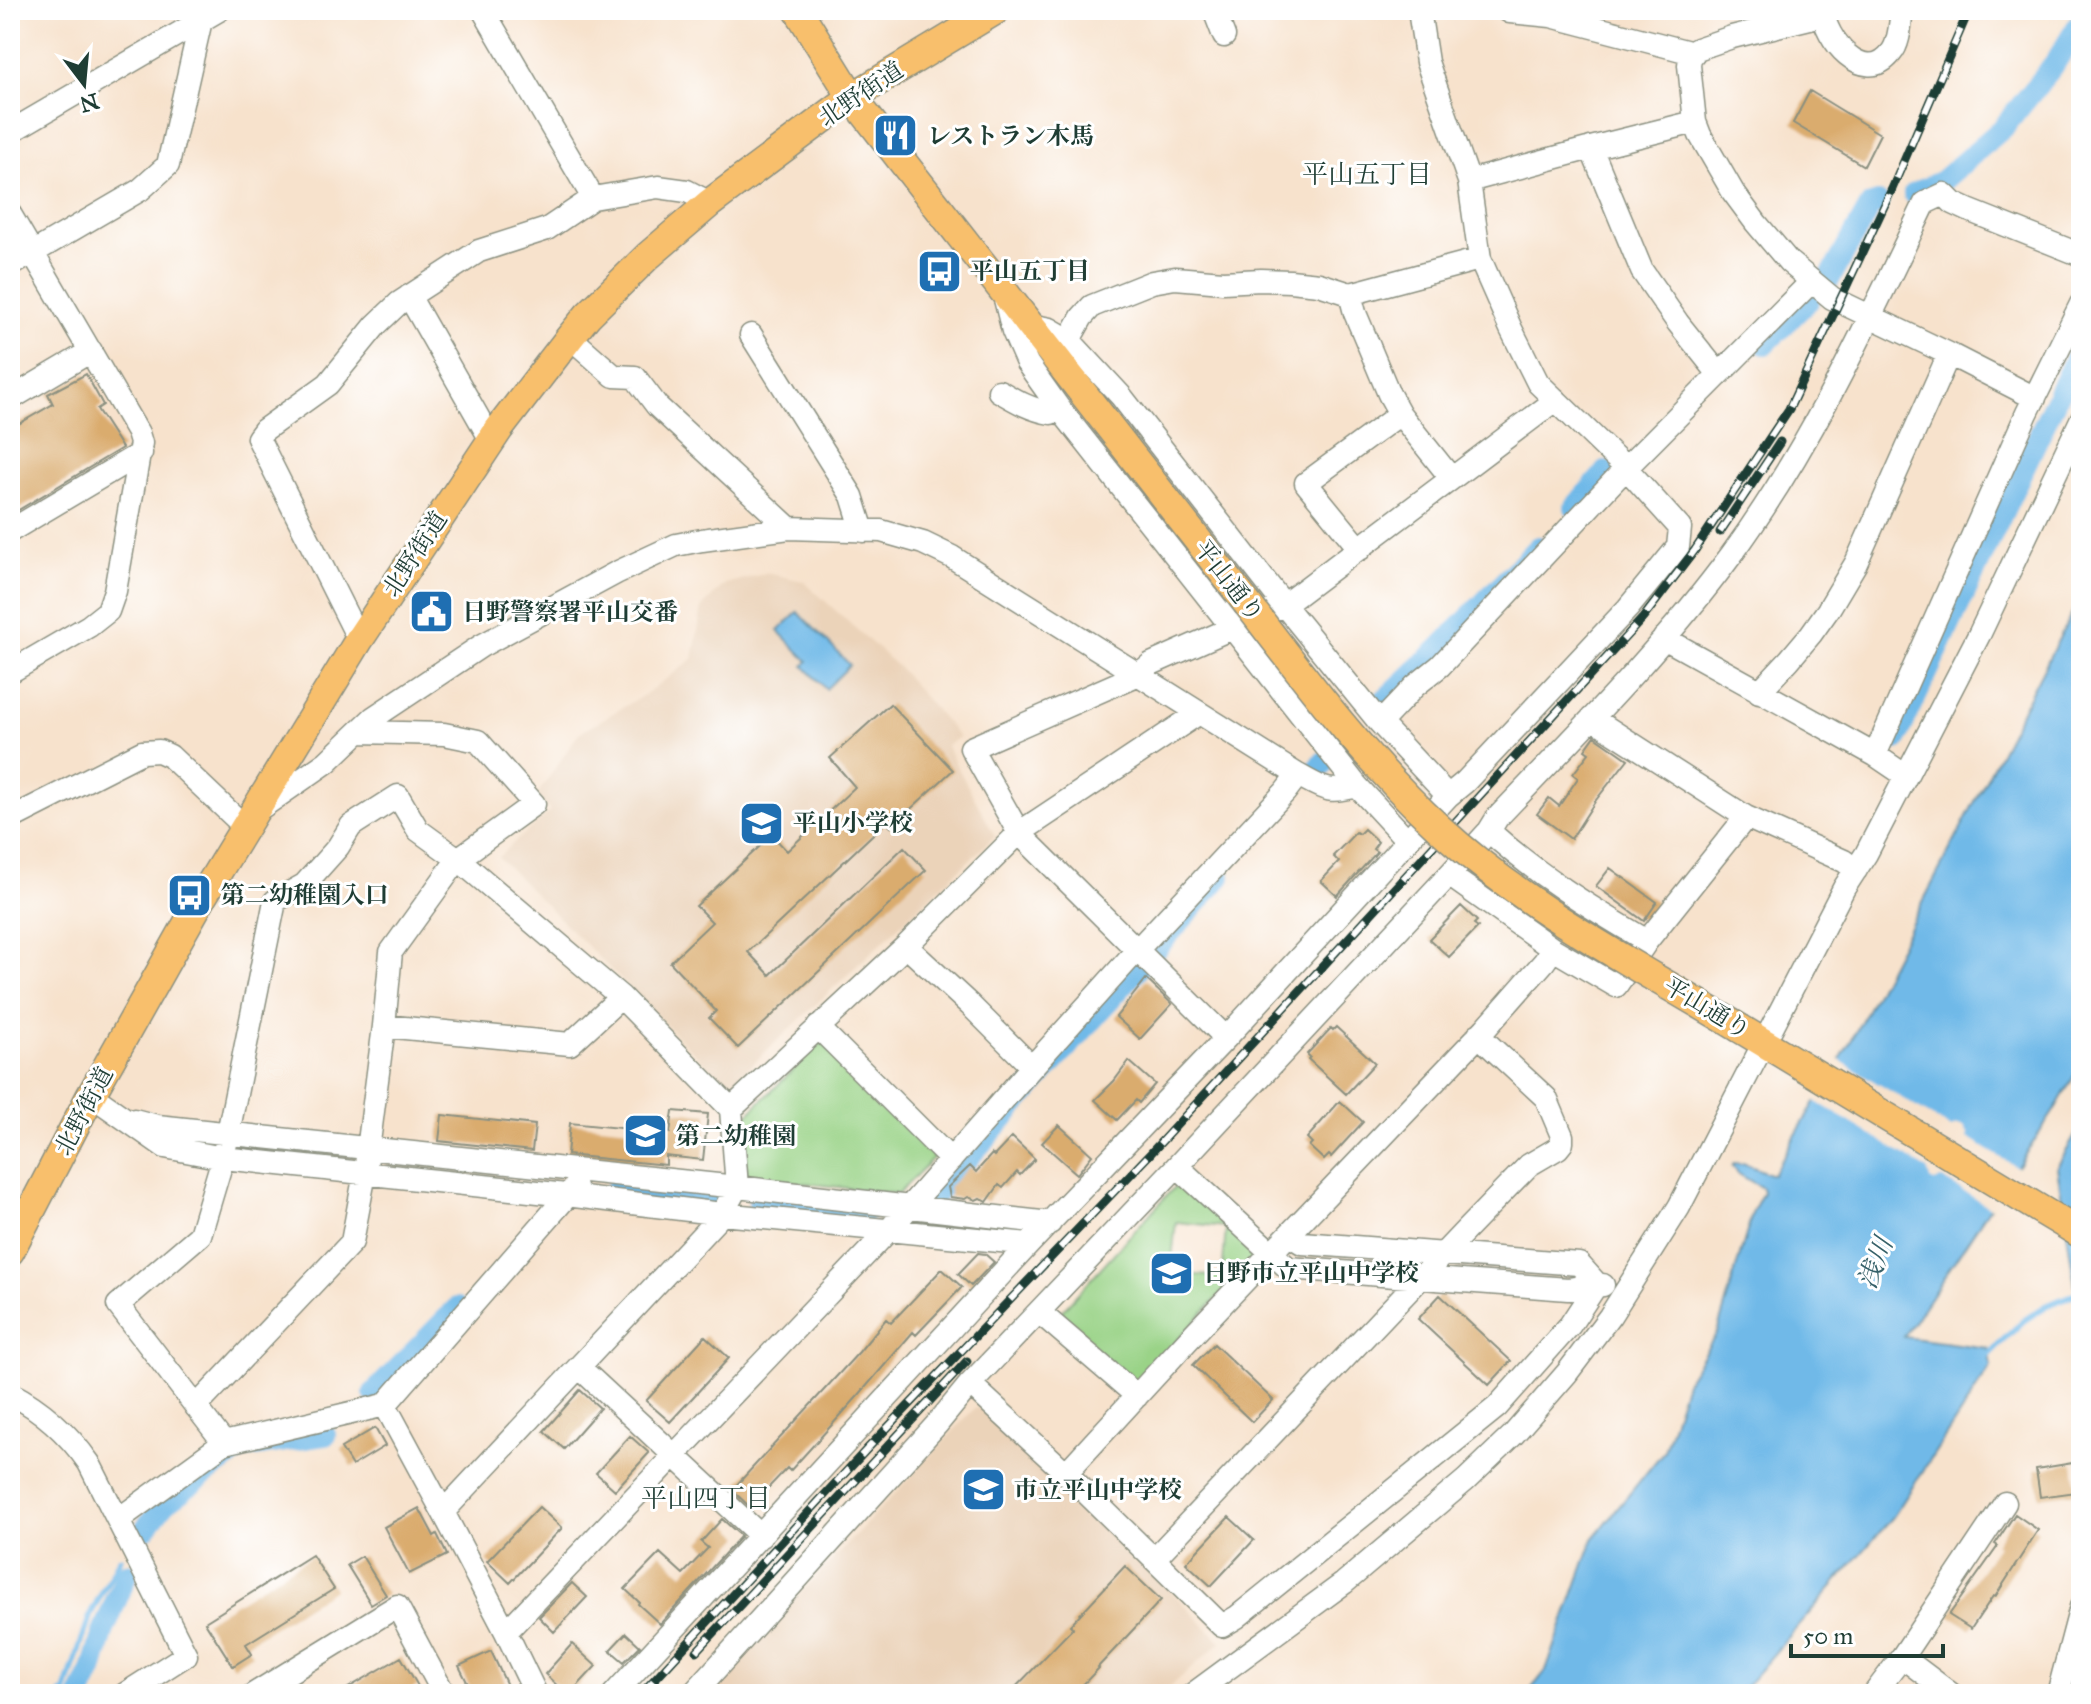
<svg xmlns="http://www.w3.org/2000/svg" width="2091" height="1704" viewBox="0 0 2091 1704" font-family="'IM FELL Great Primer','Noto Serif JP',serif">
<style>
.built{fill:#ebd3b9}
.green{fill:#9ad387;stroke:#5c885e;stroke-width:2;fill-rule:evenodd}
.water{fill:#70b9e8;stroke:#487b8e;stroke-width:2}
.pier{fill:#f7e2cc}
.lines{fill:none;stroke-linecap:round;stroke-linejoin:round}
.stream{stroke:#70b9e8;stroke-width:6}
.canal{stroke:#70b9e8;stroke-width:22}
.building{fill:#daac6e}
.minor-casing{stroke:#8b9080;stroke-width:25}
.major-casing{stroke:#8b9080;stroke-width:31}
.minor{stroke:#fff;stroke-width:22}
.major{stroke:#f8bf6c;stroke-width:28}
.rail-casing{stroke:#1f3d34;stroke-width:9}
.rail{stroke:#fff;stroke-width:6;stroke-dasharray:18;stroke-linecap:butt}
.major-bridge-casing{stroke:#8b9080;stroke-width:31;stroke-linecap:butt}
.major-bridge{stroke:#f8bf6c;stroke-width:28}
.labels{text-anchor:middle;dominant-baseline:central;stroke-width:6;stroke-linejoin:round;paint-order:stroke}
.street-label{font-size:24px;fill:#1f3d34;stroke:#fff}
.poi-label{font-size:24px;font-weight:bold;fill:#1f3d34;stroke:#fff;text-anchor:start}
.neighbourhood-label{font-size:26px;fill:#1f3d34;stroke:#fff}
.water-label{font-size:26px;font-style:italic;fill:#37626a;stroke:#fff}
</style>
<rect width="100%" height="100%" fill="#fff"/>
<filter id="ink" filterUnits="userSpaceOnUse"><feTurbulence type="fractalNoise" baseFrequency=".0125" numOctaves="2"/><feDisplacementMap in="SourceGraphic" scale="16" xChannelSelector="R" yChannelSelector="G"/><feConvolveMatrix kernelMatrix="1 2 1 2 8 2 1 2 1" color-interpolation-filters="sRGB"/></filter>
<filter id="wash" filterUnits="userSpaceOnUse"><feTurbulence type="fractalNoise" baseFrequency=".006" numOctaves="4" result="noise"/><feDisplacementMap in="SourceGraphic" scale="32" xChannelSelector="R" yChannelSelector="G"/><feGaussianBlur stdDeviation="1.8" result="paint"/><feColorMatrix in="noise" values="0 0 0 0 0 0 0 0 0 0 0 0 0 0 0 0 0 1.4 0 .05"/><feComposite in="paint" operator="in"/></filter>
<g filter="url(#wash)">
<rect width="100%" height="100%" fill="#f7e2cc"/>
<!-- built -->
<path class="built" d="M767,573L803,581L898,667L959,737L946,746L995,836L728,1087L498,857L550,811L537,795L579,733L646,694L693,659L702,607L725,584Z
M975,1408L985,1409L1151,1571L1221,1642L1162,1694H706Z"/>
<!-- green -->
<path class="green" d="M822,1042L934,1157L898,1194L745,1176L748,1114Z
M1177,1184L1183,1187L1253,1252L1255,1257L1139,1382L1133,1383L1061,1321L1059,1314ZM1176,1222L1226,1227L1222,1277L1184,1274L1171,1268Z"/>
<!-- water -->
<path class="water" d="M2081,596V1064L2054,1111L1904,1337L1988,1348L1991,1366L1893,1517L1739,1694H1527L1546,1671L1593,1539L1664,1451L1686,1382L1717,1333L1753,1211L1763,1192L1762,1188L1737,1173V1171L1732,1167L1734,1163L1741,1164L1743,1163L1770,1174H1773L1852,1039Z
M798,612L850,665L826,689L804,666L808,661L778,631Z
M2081,1126V1325L2057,1167Z"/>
<!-- pier -->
<path class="pier" d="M1836,1058L1951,1128L1956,1125L1964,1126L1968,1133V1138L2020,1169L1993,1209L1942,1179L1934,1181L1930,1179L1927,1169L1812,1099Z"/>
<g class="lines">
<!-- stream -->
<path class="stream" d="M1984,1359L2023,1321L2046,1306L2081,1291
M61,1694L65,1692L91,1613L120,1559
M2076,1694L2081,1676"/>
<!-- canal -->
<path class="canal" d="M1914,194L1942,181L2003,128L2053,66L2081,21
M1830,278L1871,205L1878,203
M1765,344L1809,300
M1575,507L1606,472
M1378,706L1441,647L1538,547
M1896,739L2081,346
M1314,774L1324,762
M616,1189L713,1199
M935,1195L1220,877
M759,1203L863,1214
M374,1393L457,1308
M145,1529L165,1503L242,1448L325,1435
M81,1694L92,1671L103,1632L127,1574"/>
</g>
<g id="blocks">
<!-- building -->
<path class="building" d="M1810,91L1880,134L1864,166L1793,123Z
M86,374L103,405L97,409L122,448L10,515V429L53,404L48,394Z
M890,704L953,770L891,827L886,822L748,952L770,975L904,847L926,870L738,1048L709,1018L716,1011L670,962L712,922L696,906L772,835L787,851L855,787L830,758Z
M1595,736L1628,759L1596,800L1571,839L1537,814L1549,798L1559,806L1578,778L1573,774L1589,753L1585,750Z
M1364,829L1378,842L1373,849L1377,852L1337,896L1321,881L1339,862L1333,856L1356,832L1359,834Z
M1610,868L1657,902L1644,921L1596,886Z
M1461,906L1477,921L1474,924L1478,927L1449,957L1429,939Z
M1146,979L1172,1004L1140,1039L1116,1017Z
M1336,1027L1375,1063L1346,1094L1308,1059L1310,1057L1307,1054L1331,1028L1333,1030Z
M1129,1061L1155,1084L1139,1103L1136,1100L1117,1120L1095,1100L1114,1081Z
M1340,1101L1363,1122L1331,1157L1329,1155L1324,1160L1309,1146L1312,1143L1307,1138Z
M673,1111L708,1114L703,1160L666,1156V1165L567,1155L570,1123L670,1133Z
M442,1115L535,1125L532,1151L439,1141Z
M1059,1125L1092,1155L1077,1174L1042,1143Z
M1012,1137L1035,1159L1020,1175L1017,1172L1003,1188L999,1185L987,1202L980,1198L976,1200L968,1197L965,1199L950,1197L948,1187L970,1166L976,1172L992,1154L994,1156Z
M978,1253L985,1254L994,1262L971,1286L958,1274Z
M942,1269L962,1287L916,1335L913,1332L858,1396L790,1471L787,1468L750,1507L732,1490L859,1352L886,1319L891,1323Z
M1440,1295L1511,1361L1489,1385L1418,1319Z
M705,1336L729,1358L670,1422L646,1401Z
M1214,1344L1273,1400L1252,1422L1193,1365Z
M580,1390L600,1408L564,1449L544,1431Z
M375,1428L385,1446L352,1466L341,1448Z
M630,1436L649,1453L615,1490L596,1473Z
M2073,1463L2077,1492L2040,1497L2036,1469Z
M539,1507L562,1528L510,1583L487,1561Z
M419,1508L434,1536L437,1534L447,1555L409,1574L384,1527Z
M2015,1514L2038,1530L1995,1597L1993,1596L1971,1629L1949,1615L1998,1546L1995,1544Z
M1229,1517L1254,1540L1211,1586L1186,1563Z
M722,1519L741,1536L660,1624L638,1604L639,1602L625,1589L660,1553L683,1574L708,1548L701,1542Z
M312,1555L334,1589L246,1644L252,1654L233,1666L205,1622Z
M362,1556L386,1595L371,1604L347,1565Z
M1125,1566L1161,1600L1098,1667L1099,1668L1074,1694H1009L1073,1628L1070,1625Z
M572,1583L587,1597L554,1632L539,1617Z
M626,1633L640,1646L624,1662L610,1650Z
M572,1644L596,1666L570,1694H566L545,1674Z
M491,1651L511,1694H473L459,1666Z
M401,1657L418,1686L403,1694H338Z"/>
</g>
</g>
<g filter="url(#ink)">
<use href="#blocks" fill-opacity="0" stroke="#8b9080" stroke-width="2"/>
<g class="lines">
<defs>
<path id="minor" d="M483,10L593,198
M1214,10L1224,36
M1507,10L1510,12L1551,16L1693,53
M1823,10C1824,38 1864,87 1891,53C1900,43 1900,23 1902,10
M1822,15L1732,37L1697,49L1690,58L1689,65L1695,122L1700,135L1733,192L1756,223L1789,262L1832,298L1949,354L2035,398
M1695,122L1591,148L1642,271L1678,323L1718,373
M10,132L219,10
M1469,181L1591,148
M10,214L138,433L141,443L115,591L108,611L89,626L10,672
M10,266L140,190L168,165L201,20
M1350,294L1355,313L1389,394L1400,414L1451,478
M1004,295L1013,331L1027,363L1059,408L1357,786L1407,840
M409,296L491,440
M1030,325L1050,329L1069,340L1121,396L1284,605L1380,723L1448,796
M751,335L852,496L863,531
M570,337L614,376L635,377L657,406L789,528
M1069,340L1082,317L1092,306L1152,282L1175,278L1223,282L1261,280L1290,281L1319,284L1350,294L1480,259
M999,391C1016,401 1031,410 1051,413L1059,408
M10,399L91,351
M10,531L141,453
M1360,549L1306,483L1400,414
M1664,638L1875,755L1906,776
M359,640L258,438L264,430L328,384L376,325L399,303L479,251L547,229L593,198L658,187L687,191L710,203
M1759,692L1789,660L1811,634L1828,610L1856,563L1949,354
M1592,718L1746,817L1844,861L1856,870
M1380,723L1415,686L1440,666L1626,468L1811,282
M1875,755L2027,413L2081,304
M258,810L327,762L373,718L481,646L616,573L676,545L702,540L789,528L881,531L923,543L952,557L1298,775C1324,789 1327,794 1357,786
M10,819L142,752L159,751L170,756L246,828
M1489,831C1537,875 1591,908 1647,941
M1449,875L1553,949L1616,986L1647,941L1746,817
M906,946L970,1005L1032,1067
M384,1026L570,1044L621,997
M818,1027L951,1160
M1226,1038L1019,833L971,748L1139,674L1151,664L1284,605L1556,400
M91,1095L165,1147L223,1158L566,1195L722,1214L1029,1244
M134,1120L157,1126L737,1187L1050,1223
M1177,1166L1288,1268L1568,1289L1603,1285
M1289,1235L1302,1243L1579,1264L1597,1284
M1039,1312L1137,1396
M580,1368L761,1536
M970,1384L1066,1473L1222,1626L1237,1617L1497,1407L1570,1325L1597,1284
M10,1393C43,1410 68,1433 89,1463L186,1655L125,1694
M385,1405L443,1512L722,1214L737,1187L731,1109L906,946L1019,833L1199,713
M196,1407L352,1242L365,1173L384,1026L391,952L458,859L534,804L478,741L444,734L359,732
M224,1443L118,1305L200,1235L223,1158L275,901L304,885L338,847L351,826L398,796L418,830L458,859L621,997L731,1109
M1066,1473L1188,1340L1485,1029L1544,962L1553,949
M443,1512L506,1632
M119,1519L224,1443L385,1405L575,1187
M1154,1559L1464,1232L1529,1165L1558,1148L1562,1143V1136L1546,1098L1478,1035
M1902,1657L1951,1694
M254,1694L397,1606L444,1694
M536,1694L506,1632L889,1230L1032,1067L1138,949L1285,792L1298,775
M614,1694L1029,1244L1226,1038L1448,796L1465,782L1628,608L1678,547L1680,528L1626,468L1538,383L1511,329L1480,259L1469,181L1427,62L1419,10
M693,1694L938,1423L970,1384L1177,1166L1449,875L1489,831L1497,818C1578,733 1662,649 1732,554C1811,446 1867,324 1925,203L1944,194L1953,203L1968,210L2081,255
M1193,1694L1344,1583L1466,1480L1513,1435L1567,1373L1610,1316L1679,1207L1844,888L1866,854L1980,633L2081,420
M1874,1694L1902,1657L2005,1503
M2058,1694L2081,1607"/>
<path id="major" d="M798,10L852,97L1246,602
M1741,1029L2081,1234
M10,1251L91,1095L203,896L359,640L499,429L570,337L588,315L648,256L710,203L852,97L996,10"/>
</defs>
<!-- minor casing -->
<use href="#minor" class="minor-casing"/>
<!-- major casing -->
<use href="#major" class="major-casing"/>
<!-- minor -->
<use href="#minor" class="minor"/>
<!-- major -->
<use href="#major" class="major"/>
<defs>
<path id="rail" d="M1720,532L1780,442
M697,1651L967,1361
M641,1694L868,1448L1150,1154L1643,618L1695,550L1789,409L1892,189L1969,10"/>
</defs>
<!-- rail casing -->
<use href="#rail" class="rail-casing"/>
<!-- rail -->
<use href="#rail" class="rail"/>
<defs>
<path id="major-bridge" d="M1246,602C1306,680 1366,761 1439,828C1528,910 1638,966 1741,1029"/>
</defs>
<!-- major-bridge casing -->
<use href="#major-bridge" class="major-bridge-casing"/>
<!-- major-bridge -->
<use href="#major-bridge" class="major-bridge"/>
</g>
</g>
<!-- icons -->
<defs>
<symbol id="restaurant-square" viewBox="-11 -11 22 22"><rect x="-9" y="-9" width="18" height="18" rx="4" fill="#1f6fb2" stroke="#fff"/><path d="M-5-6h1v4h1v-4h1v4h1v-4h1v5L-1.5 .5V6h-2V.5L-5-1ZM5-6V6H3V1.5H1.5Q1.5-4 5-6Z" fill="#fff"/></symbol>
<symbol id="bus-square" viewBox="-11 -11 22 22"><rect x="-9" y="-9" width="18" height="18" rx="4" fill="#1f6fb2" stroke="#fff"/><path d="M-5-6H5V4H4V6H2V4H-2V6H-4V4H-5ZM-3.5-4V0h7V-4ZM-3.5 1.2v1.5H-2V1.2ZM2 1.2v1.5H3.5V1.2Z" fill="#fff"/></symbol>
<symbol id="civic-square" viewBox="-11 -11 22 22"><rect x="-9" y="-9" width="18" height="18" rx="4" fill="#1f6fb2" stroke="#fff"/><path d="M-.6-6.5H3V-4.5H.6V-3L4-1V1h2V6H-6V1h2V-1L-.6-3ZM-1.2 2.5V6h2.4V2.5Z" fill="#fff"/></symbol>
<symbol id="school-square" viewBox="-11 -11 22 22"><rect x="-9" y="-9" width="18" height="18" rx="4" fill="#1f6fb2" stroke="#fff"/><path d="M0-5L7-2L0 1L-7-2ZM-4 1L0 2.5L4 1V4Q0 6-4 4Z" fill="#fff"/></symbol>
</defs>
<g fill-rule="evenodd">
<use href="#restaurant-square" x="870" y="110" width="51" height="51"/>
<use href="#bus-square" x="914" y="246" width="51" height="51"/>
<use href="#civic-square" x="406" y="586" width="51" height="51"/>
<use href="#school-square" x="736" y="798" width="51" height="51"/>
<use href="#bus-square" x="164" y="870" width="51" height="51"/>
<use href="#school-square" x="620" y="1110" width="51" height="51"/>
<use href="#school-square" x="1146" y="1248" width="51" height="51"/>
<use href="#school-square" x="958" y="1464" width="51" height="51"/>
</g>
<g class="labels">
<!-- street labels -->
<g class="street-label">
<text transform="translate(861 94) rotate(-34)">北野街道</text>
<text transform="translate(415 554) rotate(-57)">北野街道</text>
<text transform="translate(1229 581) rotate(52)">平山通り</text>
<text transform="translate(1707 1008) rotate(31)">平山通り</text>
<text transform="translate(84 1111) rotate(-62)">北野街道</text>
</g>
<!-- poi labels -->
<g class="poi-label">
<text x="927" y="136">レストラン木馬</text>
<text x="970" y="271">平山五丁目</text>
<text x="462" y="612">日野警察署平山交番</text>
<text x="793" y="823">平山小学校</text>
<text x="221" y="895">第二幼稚園入口</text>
<text x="676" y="1136">第二幼稚園</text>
<text x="1203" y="1273">日野市立平山中学校</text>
<text x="1014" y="1490">市立平山中学校</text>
</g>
<!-- neighbourhood labels -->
<g class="neighbourhood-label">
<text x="1367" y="174">平山五丁目</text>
<text x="706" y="1498">平山四丁目</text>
</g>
<!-- water labels -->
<g class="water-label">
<text transform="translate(1875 1263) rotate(-69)">浅川</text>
</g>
</g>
<!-- margin -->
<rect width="2091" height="1704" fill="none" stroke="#fff" stroke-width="40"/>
<!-- north arrow -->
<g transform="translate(84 84) rotate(164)" stroke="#ffffff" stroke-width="6" paint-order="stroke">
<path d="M0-6L14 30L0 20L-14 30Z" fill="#1f3d34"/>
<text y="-12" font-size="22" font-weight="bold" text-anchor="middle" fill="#1f3d34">N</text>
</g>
<!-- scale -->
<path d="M1791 1644v12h152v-12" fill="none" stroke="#1f3d34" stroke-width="4"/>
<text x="1803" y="1644" font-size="24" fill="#1f3d34" stroke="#ffffff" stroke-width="6" paint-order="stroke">50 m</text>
</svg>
